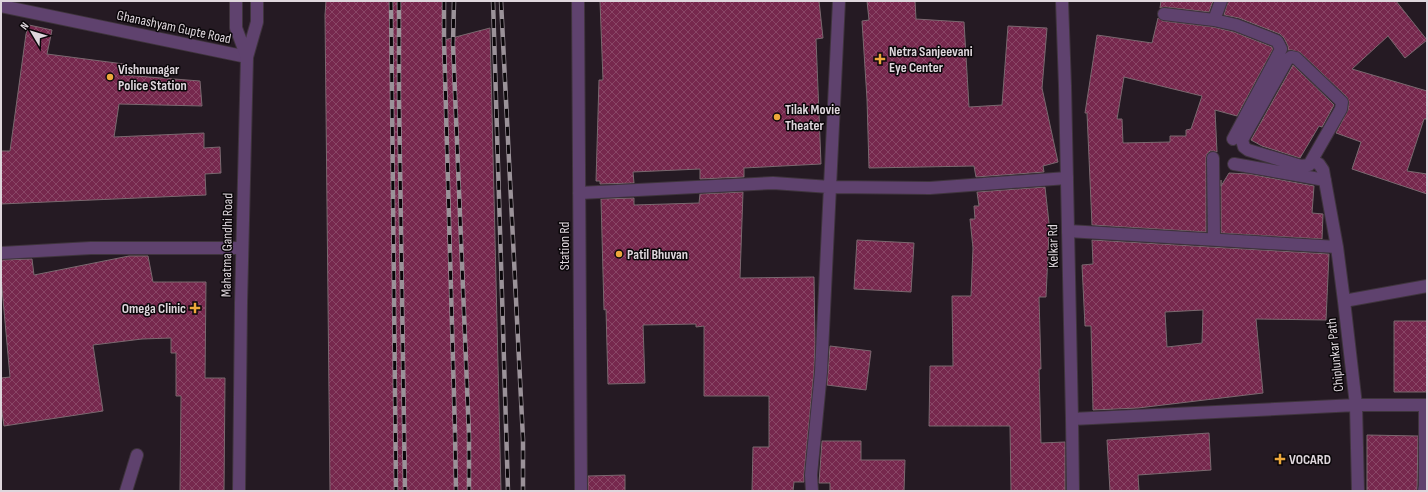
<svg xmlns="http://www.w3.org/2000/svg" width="1428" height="492" viewBox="0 0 1428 492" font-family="'Sofia Sans Condensed',sans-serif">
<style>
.building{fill:url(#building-cross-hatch);stroke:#7a686f;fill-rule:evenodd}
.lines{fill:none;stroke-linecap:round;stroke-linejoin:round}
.minor-casing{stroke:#3f343d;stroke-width:14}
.tertiary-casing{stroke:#3f343d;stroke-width:14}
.minor{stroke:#5f426e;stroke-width:12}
.tertiary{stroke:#5f426e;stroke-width:12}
.rail-casing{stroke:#9b9299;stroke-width:4.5}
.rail{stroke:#0b070a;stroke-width:3;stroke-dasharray:9;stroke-linecap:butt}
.poi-dot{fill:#eda83b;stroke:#0b070a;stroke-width:1.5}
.labels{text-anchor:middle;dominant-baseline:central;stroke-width:3;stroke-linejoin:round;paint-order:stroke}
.street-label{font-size:14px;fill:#dfd7dd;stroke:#0b070a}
.poi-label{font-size:14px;font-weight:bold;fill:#dfd7dd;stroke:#0b070a;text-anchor:start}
</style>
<defs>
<pattern id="building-cross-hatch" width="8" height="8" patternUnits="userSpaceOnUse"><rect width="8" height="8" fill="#76284d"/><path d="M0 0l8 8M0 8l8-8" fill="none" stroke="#894666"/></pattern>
</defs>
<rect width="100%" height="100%" fill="#251a23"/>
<!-- building -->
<path class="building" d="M326,1H443L444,40L490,28L501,491H330L325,15Z
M600,1H819L823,38L816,39L821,164L744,168V177L700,179V169L633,172L634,183L600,184V181H596L599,80H603Z
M867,1H915L916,19L964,22L969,107L1002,105L1008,26L1047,28L1042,88L1058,162L1043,166L1044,172L976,177L974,166L869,168L867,99L862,21L869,20Z
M1161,1H1213L1209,12L1165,7L1160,8Z
M1228,1H1396L1427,40L1405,58L1388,36L1352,69L1427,91V119H1424L1407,171L1427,174V194L1352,169L1361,142L1336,133L1348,110L1349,103L1347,97L1301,53L1292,50H1288V46L1284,38L1280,34L1239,18L1224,15Z
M1158,18L1163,21L1213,27L1234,32L1272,47L1273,49L1237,116L1215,110L1217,152L1213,151H1210L1207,154L1206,158V232L1092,225L1087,113H1085L1097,35L1152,43ZM1124,77L1202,96L1191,129L1186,130V136H1170V142L1123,143L1122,119H1117Z
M29,25L52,30L47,54L124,64L123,75L200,81L202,106L119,104L114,137L204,133V148L220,147L221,173L205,174L206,195L1,204V151H10L26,34Z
M1293,65L1334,105L1322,127L1319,126L1300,158L1262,146L1251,140Z
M1229,173L1249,174L1314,186L1312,213L1323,214L1322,239L1221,233V180V186Z
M1045,187L1050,232H1049L1046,297H1039L1041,369H1039L1041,443L1065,442V491H1011L1010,426H929L930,366H953L952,296H971L973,248L970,219H975L974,206H979L977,192Z
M743,192L740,278L814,277L815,344L814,371L804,474V482H794L793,491H752L753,447H769V396H704V326L696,327V324L643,325L645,383L608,384L606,309L604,310L601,199L634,198V205L699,203L700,194Z
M857,240L914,243L911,292L854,289Z
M1092,240L1329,254L1326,320L1256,319L1263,393L1138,408L1093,410L1091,326H1085L1082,265L1093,264ZM1203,310L1202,343L1167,347L1165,312Z
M129,256H148L153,282H206L205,378H225L224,491H180L181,396H176V353H171V338L142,339L93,345L103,411L4,426L1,405V378L10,377L1,277V260L32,259L34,275Z
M1394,321H1427V392H1394Z
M830,346L871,351L866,390L827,385Z
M1209,433L1211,470L1138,475L1139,491H1110L1107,440Z
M1367,435L1418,436L1417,491H1367Z
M822,441H861V460H905L904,491H830V483H819Z
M625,475V491H588V476Z"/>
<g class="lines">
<defs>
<path id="minor" d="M578,1L581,491
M1,6L247,57
M1164,14L1214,20L1221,1
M1214,20L1236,25L1277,41L1281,49L1233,139
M1291,57L1296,58L1342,102L1341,109L1309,165L1301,166L1248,150L1244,147L1242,140L1287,60Z
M1213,158L1214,239
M1312,161L1319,164L1323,170L1337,247L1344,301
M1234,164L1325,180
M579,193L773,183L830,187L930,188L1067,178
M1068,231L1337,247
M1,253L91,248H242
M1072,419L1356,405H1427
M126,491L137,455
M812,491L811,475L821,372L839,1
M1358,491L1356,405L1344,301L1427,286
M1424,491L1425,486V405"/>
<path id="tertiary" d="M236,1V28L247,57L241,303L239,491
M1062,1L1065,86L1072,419L1073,491
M247,57L257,22V1"/>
</defs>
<!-- minor casing -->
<use href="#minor" class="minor-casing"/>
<!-- tertiary casing -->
<use href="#tertiary" class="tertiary-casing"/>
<!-- minor -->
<use href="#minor" class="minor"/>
<!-- tertiary -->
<use href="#tertiary" class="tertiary"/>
<defs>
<path id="rail" d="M391,1L396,491
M399,1V98L405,491
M444,1V40L455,432L456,491
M454,1L453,44L469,435V491
M493,1L508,491
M501,1L523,439V491"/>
</defs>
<!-- rail casing -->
<use href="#rail" class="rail-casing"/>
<!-- rail -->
<use href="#rail" class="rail"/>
</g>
<!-- markers -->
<g class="poi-dot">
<path d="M878 53h4v4h4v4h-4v4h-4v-4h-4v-4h4z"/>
<circle cx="110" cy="77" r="4"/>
<circle cx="777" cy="117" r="4"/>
<circle cx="619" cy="254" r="4"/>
<path d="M193 302h4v4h4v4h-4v4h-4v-4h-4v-4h4z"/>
<path d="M1278 453h4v4h4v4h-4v4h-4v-4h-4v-4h4z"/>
</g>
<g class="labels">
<!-- street labels -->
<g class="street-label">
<text transform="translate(174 27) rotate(12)">Ghanashyam Gupte Road</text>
<text transform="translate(227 245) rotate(-89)">Mahatma Gandhi Road</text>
<text transform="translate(564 246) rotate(-90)">Station Rd</text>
<text transform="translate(1053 246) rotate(-91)">Kelkar Rd</text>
<text transform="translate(1335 355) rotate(-96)">Chiplunkar Path</text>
</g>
<!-- poi labels -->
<g class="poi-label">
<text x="889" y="51">Netra Sanjeevani<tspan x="889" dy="16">Eye Center</tspan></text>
<text x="118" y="69">Vishnunagar<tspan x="118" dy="16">Police Station</tspan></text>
<text x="785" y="109">Tilak Movie<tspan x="785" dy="16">Theater</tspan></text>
<text x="627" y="254">Patil Bhuvan</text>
<text x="186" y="308" text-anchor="end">Omega Clinic</text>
<text x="1289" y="459">VOCARD</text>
</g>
</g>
<!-- border -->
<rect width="1428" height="492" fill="none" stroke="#dfd7dd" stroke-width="4"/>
<!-- north arrow -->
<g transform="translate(32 32) rotate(308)" stroke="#0b070a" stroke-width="3" paint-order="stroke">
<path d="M0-3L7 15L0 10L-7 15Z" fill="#dfd7dd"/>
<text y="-6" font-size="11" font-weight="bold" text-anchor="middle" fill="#dfd7dd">N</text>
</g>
</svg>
